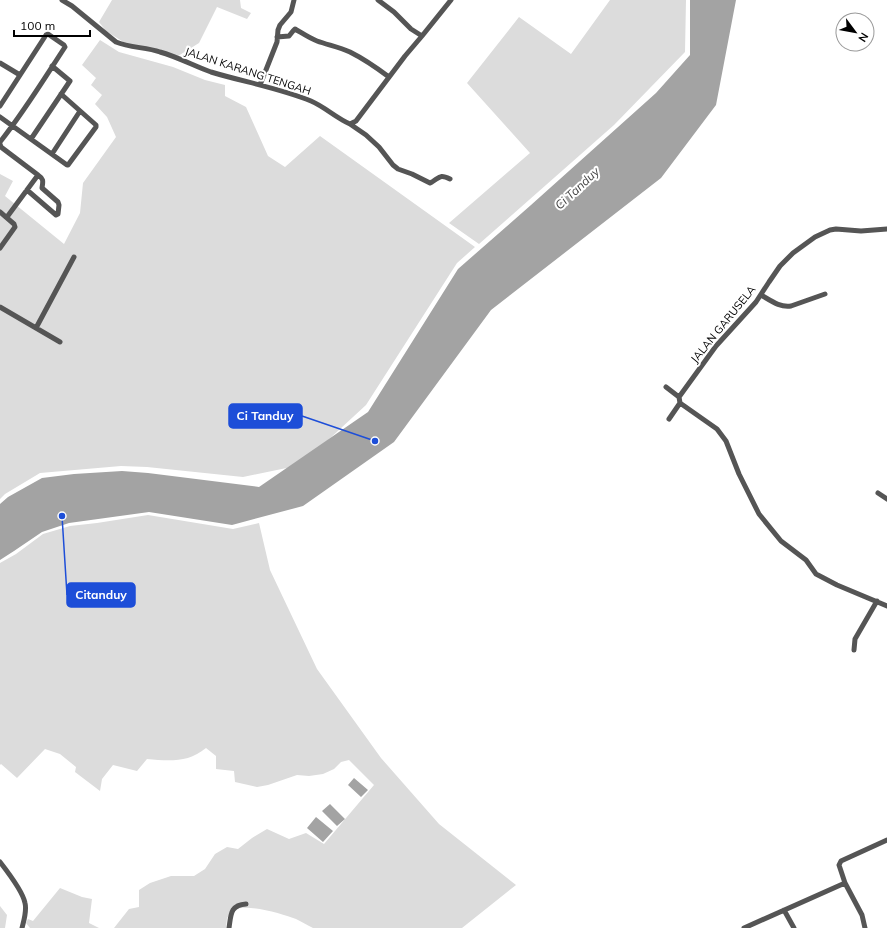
<svg xmlns="http://www.w3.org/2000/svg" width="887" height="928" viewBox="0 0 887 928" font-family="Mulish,sans-serif">
<style>
.green{fill:#dcdcdc}
.water{fill:#a3a3a3}
.lines{fill:none;stroke-linecap:round;stroke-linejoin:round}
.minor{stroke:#555;stroke-width:5}
.labels{text-anchor:middle;dominant-baseline:central;stroke-width:4;stroke-linejoin:round;paint-order:stroke}
.street-label{font-size:11px;fill:#000;stroke:#fff}
.water-label{font-size:12px;font-style:italic;fill:#444;stroke:#fff}
.leader{fill:none;stroke:#1d4ed8;stroke-width:1.5}
.callout-dot{fill:#1d4ed8;stroke:#fff;stroke-width:1.5}
.callout{fill:#1d4ed8;stroke:#1d4ed8;stroke-width:1.5}
.callout-label{font-size:12px;text-anchor:middle;font-weight:bold;fill:#fff}
</style>
<rect width="100%" height="100%" fill="#fff"/>
<!-- green -->
<path class="green" d="M112,0H240L241,8L251,13L247,19L217,7L199,43L178,56L125,43L106,31L99,22Z
M610,0H686L685,52L614,125L479,244L449,223L530,153L467,83L519,17L571,54Z
M100,40L119,52L173,67L205,80L225,85V96L246,107L268,156L285,167L320,136L475,247L457,263L366,405L301,465L243,477L147,467L121,466L40,473L5,494L0,499V174L13,181L5,196L64,244L80,213L83,183L116,137L107,117L95,104L102,95L91,85L96,78L82,65Z
M148,515L233,529L259,523L270,570L317,669L381,758L439,824L516,885L462,928H313C307,925 302,922 296,919C284,914 249,904 237,909C234,911 230,915 227,918L226,928H114L129,909L139,907V890L150,883L171,876H194L205,869L215,854L227,847L238,849L252,838L267,829L289,839L306,833L324,844L374,785L349,760L341,762L334,769L323,774L309,776L297,775L268,785L257,787L235,782L234,771L216,769V756L206,748C188,763 169,761 147,759L137,771L113,765L102,779L100,791L75,772L76,767L60,754L45,749L17,778L1,764L0,765V563L16,554L43,534L70,526L97,523Z
M60,888L82,897L92,899L89,923L99,928H30L26,923L28,919L33,921Z
M0,906L7,915L5,928H0Z"/>
<!-- water -->
<path class="water" d="M690,0H736L716,105L661,178L491,310L394,442L303,506L232,525L149,512L69,523L42,532L14,551L0,560V504L8,497L42,478L74,474L122,471L148,473L259,487L368,412L458,269L531,205L656,93L690,55Z
M354,778L368,790L361,797L348,785Z
M330,804L345,819L337,826L322,811Z
M316,817L333,831L323,842L307,828Z"/>
<g class="lines">
<!-- minor -->
<path class="minor" d="M62,0L72,6L116,42C130,48 146,47 160,52C178,57 194,66 211,72C244,82 279,88 311,101C325,107 336,118 350,124L356,121L405,56L422,36L451,0
M378,0L394,12L411,29L422,36
M277,37L289,36L293,31L295,29C302,33 309,38 317,41C328,45 339,47 350,52C364,59 377,68 389,77
M0,63L20,75
M260,85L277,42L278,30L280,25L291,12L294,0
M0,106L46,35L48,34L64,45L65,47C44,79 24,112 0,142
M0,117L67,165H68L96,127V125L61,94
M350,124L366,135L379,147L393,165L398,169L412,174L430,183L432,182C440,177 440,174 450,179
M31,139L70,81L52,66
M0,144L1,147L38,175L7,217
M52,154L80,111
M27,190L56,215L58,214L59,205L58,202L42,188C43,181 44,179 38,175
M0,212L14,224L15,227L0,248
M887,229L861,231L836,229L830,230L815,237L793,253L780,266L769,282L756,302L716,346L679,397L680,403L717,429L726,441L739,474L759,514L781,541L806,560L816,574L837,585L887,606
M761,295C770,300 780,308 791,306L825,294
M0,307L60,342
M36,328L74,257
M666,387L679,397
M669,419L680,403
M878,493L887,499
M854,650L855,639L877,601
M0,862C7,871 23,892 25,903C27,911 24,920 22,928
M845,883L862,915L865,928
M784,910L794,928
M229,928C231,915 230,905 246,904
M744,928L845,883L839,865L841,861L887,840"/>
</g>
<g class="labels">
<!-- street labels -->
<g class="street-label">
<text transform="translate(248 71) rotate(18)">JALAN KARANG TENGAH</text>
<text transform="translate(723 324) rotate(-51)">JALAN GARUSELA</text>
</g>
<!-- water labels -->
<g class="water-label">
<text transform="translate(577 188) rotate(-43)">Ci Tanduy</text>
</g>
</g>
<!-- callouts -->
<path class="leader" d="M375 441L302 416M62 516L67 595"/>
<g class="callout-dot">
<circle cx="375" cy="441" r="4"/>
<circle cx="62" cy="516" r="4"/>
</g>
<g class="callout">
<rect x="229" y="404" width="73" height="24" rx="4"/>
<rect x="67" y="583" width="68" height="24" rx="4"/>
</g>
<g class="callout-label">
<text x="265" y="420">Ci Tanduy</text>
<text x="101" y="599">Citanduy</text>
</g>
<!-- north arrow -->
<g transform="translate(855 32) rotate(122)"><circle r="19" fill="#ffffff" stroke="#999999"/>
<path d="M0-3L7 15L0 10L-7 15Z" fill="#000000"/>
<text y="-6" font-size="11" font-weight="bold" text-anchor="middle" fill="#000000">N</text>
</g>
<!-- scale -->
<path d="M14 30v6h76v-6" fill="none" stroke="#000000" stroke-width="2"/>
<text x="20" y="30" font-size="12" fill="#000000" stroke="#ffffff" stroke-width="3" paint-order="stroke">100 m</text>
</svg>
